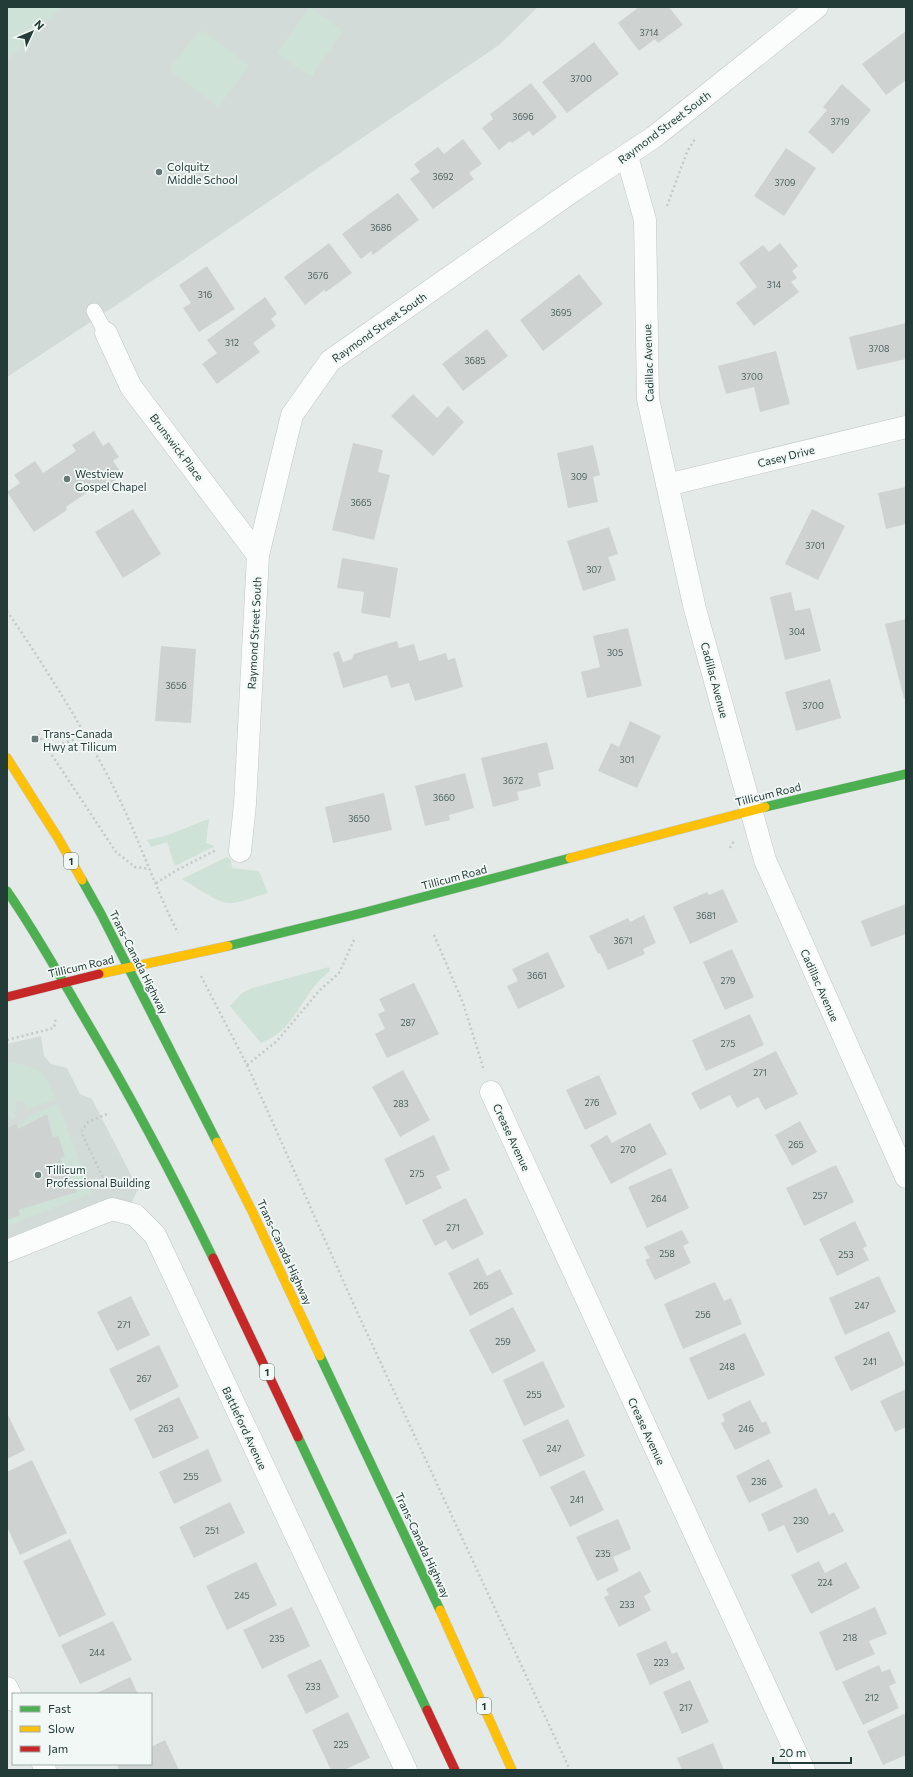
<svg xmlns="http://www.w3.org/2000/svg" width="913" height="1777" viewBox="0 0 913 1777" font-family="Commissioner,sans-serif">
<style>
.built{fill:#d2dbd8}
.green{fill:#cee2d7}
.building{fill:#ced3d2}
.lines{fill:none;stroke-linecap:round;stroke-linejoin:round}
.lane-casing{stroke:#c1c7c5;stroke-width:16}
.street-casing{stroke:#c1c7c5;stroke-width:23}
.fast-casing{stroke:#c0c7c5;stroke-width:10}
.slow-casing{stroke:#c0c7c5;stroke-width:10}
.jam-casing{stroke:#c0c7c5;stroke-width:10}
.path{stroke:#c1cac8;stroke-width:2.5;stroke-dasharray:2 3;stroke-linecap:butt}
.lane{stroke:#fbfcfc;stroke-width:15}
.street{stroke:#fbfcfc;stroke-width:22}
.fast{stroke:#4caf50;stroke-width:9}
.slow{stroke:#ffc107;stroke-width:9}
.jam{stroke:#c62828;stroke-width:9}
.poi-dot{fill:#677976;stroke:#f2f8f6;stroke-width:1.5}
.labels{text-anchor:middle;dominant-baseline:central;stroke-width:3.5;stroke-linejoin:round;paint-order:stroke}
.number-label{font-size:9px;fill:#4e625e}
.shield{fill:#f2f8f6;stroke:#617471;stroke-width:1}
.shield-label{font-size:10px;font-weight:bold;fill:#233c38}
.street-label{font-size:11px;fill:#233c38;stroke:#f2f8f6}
.poi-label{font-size:11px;fill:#233c38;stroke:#f2f8f6;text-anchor:start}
</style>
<rect width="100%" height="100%" fill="#e4eae8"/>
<!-- built -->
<path class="built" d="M7,7H538L499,45L124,300L7,377Z
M41,1036L44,1056L51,1064L67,1068L80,1094L92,1099L132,1177L140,1185L132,1202L119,1201L94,1204L7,1238V1044Z"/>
<!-- green -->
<path class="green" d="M7,7H61L7,60Z
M310,7L343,31L311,77L277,53Z
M204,31L249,66L218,107L169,69L196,34Z
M209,819L206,843L215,846L175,866L167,842L151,847L147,840C169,837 188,826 209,819Z
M227,857L231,860L232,868L259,871L268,893C256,896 241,903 229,903C215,902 195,886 182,879Z
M329,967L330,971C301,992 298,1029 261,1043L230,1006L242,993L252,988Z
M7,1062C40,1068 43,1067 56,1099L26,1110L23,1100L15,1102L17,1111L14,1112L16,1118L11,1120L7,1109Z
M58,1104L92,1193L7,1226V1220L20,1215L18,1210L77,1192L60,1158L65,1156L58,1136L53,1138L47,1114L18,1129L17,1125L24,1122V1120L29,1118V1116Z"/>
<!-- building -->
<path class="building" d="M639,7H669L683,25L658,43L655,39L639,51L618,23Z
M906,31V80L886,95L862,64Z
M594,42L619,74L567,113L542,82Z
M531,83L557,117L533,136L529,131L512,143L510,141L499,150L482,128L493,119L490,114Z
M842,84L871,110L833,154L808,132L827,110L823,107Z
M463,139L482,164L469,173L474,179L433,209L410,179L420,172L414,164L438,147L444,154Z
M786,148L816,168L784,216L754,196Z
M398,193L419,220L373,255L371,251L361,259L342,234Z
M329,243L352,273L326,292L324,290L305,305L284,277Z
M780,243L798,266L792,271L797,278L791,282L799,292L754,326L736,303L757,287L739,263L763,245L769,252Z
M207,266L235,309L199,332L183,308L191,303L179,285Z
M579,274L603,304L543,351L520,320Z
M265,297L277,314L271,319L276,326L253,343L260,352L217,384L202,364L217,353L207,340Z
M906,323V359L857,370L849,337Z
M487,329L508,356L463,391L442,364Z
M776,351L790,404L760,412L754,387L726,394L718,366Z
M413,394L437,418L448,406L464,422L433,456L391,416Z
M94,431L103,446L109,442L119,457L113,461L123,475L102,489L99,484L66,507L67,510L34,532L7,492L20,483L14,475L35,461L43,473L76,451L72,445Z
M353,443L383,450L378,472L390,475L374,540L332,530Z
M593,445L600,475L593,477L598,502L568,508L557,453Z
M906,487V524L886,529L878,493Z
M133,509L161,554L123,578L95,532Z
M812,509L845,526L818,580L785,564Z
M609,527L618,554L608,557L616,580L583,591L567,541Z
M342,558L398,568L390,618L361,613L364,592L337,588Z
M791,592L795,611L810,608L821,651L785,660L770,597Z
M906,619V698L904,699L885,624Z
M628,628L642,686L587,698L581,672L600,667L593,636Z
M397,641L399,648L414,644L419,661L446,653L448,660L455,658L463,687L415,701L409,683L391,688L387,675L343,688L333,653L339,651L343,662L352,659L354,654Z
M161,646L196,649L191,723L155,721Z
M830,679L841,718L796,731L785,692Z
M630,721L661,736L637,788L598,771L611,743L619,747Z
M547,742L554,769L538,773L541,786L517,792L519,800L493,807L481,758Z
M465,773L474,808L449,815L450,820L425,826L415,786Z
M384,793L392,830L333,843L325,807Z
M723,889L738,922L690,944L673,907L707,892L709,895Z
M906,904V934L871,947L861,921Z
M644,915L656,943L643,949L645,954L608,970L600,953L598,954L589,936L628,918L630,922Z
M732,949L754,997L725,1010L703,962Z
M548,952L565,987L518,1009L507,986L518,981L512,969Z
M414,983L439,1034L387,1058L375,1034L385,1029L378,1014L385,1011L379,999Z
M750,1014L764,1045L706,1071L692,1040Z
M776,1051L798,1094L765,1110L758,1097L737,1108L730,1095L700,1110L691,1093Z
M403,1070L430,1120L400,1137L372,1087Z
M599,1075L617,1114L585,1130L566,1090Z
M47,1114L53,1138L58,1136L65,1156L60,1158L77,1192L18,1210L20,1215L7,1220V1128L16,1124L18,1129Z
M800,1121L817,1152L792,1166L775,1135Z
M650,1123L667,1154L611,1184L590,1145L607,1135L612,1143Z
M434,1135L450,1170L436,1176L442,1188L406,1205L384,1159Z
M836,1165L854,1202L804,1226L786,1188Z
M671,1168L689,1208L647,1228L628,1187Z
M466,1198L484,1234L452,1250L446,1240L435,1246L422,1220Z
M855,1221L867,1246L863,1248L869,1260L837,1276L819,1239Z
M682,1230L689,1243L683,1246L691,1263L655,1280L645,1260L650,1258L644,1247Z
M478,1258L487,1276L500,1269L513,1294L470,1316L448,1273Z
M879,1276L896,1312L845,1335L829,1298Z
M715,1282L724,1301L731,1298L742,1324L683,1349L664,1304Z
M131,1296L150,1335L117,1351L97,1312Z
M513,1307L536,1351L492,1374L469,1330Z
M889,1331L905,1365L851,1391L834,1357Z
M745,1333L765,1375L708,1400L689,1358Z
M159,1345L179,1387L130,1411L109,1369Z
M543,1361L565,1407L524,1426L503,1380Z
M906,1389V1427L895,1432L880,1401Z
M179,1397L199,1438L153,1459L134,1419Z
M750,1400L762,1423L766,1421L771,1433L735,1450L721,1423L725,1421L722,1414Z
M7,1413L25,1450L7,1459Z
M568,1419L585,1456L540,1477L522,1440Z
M208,1449L222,1481L174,1504L159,1472Z
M769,1459L783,1487L749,1503L736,1476Z
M32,1460L67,1533L20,1555L7,1527V1472Z
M584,1470L604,1510L570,1527L550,1487Z
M816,1488L829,1515L834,1512L844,1531L797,1553L784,1525L769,1532L761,1514Z
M230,1502L245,1533L194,1558L179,1527Z
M618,1519L631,1549L613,1557L619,1571L597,1581L576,1537Z
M70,1539L106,1615L59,1637L23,1561Z
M819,1561L825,1573L846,1562L860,1588L811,1614L791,1575Z
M256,1562L277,1605L227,1630L206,1586Z
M640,1571L651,1592L644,1596L651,1610L619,1627L604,1597L609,1595L606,1589Z
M292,1607L310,1646L262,1669L243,1630Z
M875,1607L887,1634L869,1641L875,1654L836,1671L819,1632Z
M113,1621L132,1660L80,1684L61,1645Z
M666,1641L672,1654L677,1652L685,1669L650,1685L636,1654Z
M321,1659L339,1697L306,1714L287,1675Z
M879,1665L882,1672L890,1669L896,1683L889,1686L899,1708L863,1725L842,1682Z
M130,1677L138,1694H95Z
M690,1680L709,1722L682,1734L663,1692Z
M348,1712L370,1758L344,1770H331L312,1730Z
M904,1714L906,1719V1755L883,1765L867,1731Z
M165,1740L179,1770H119L117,1764H151V1747Z
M713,1743L724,1770H682L677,1758Z"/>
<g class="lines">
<defs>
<path id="lane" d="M94,311L106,333"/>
<path id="street" d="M627,156L645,220L648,399L695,609L765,860L906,1177
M106,333L131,387L258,555
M667,485L906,427
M240,851L245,804L258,555L292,415L330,361L574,190L654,137L817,7
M491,1092L804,1770
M7,1251L112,1209L135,1215L155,1235L406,1770
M7,1688L13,1700
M43,1764L45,1770"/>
<path id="fast" d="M765,807L906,774
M82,880L101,914L217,1142
M7,891C34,930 57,971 81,1012C129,1093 172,1174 213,1258
M228,946L366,912L570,858
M320,1356L440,1610
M298,1437L427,1710"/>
<path id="slow" d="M7,758L58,838L82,880
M570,858L765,807
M99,974L228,946
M217,1142L252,1211L320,1356
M440,1610L512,1770"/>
<path id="jam" d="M7,997L99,974
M213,1258L298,1437
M427,1710L455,1770"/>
</defs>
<!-- lane casing -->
<use href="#lane" class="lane-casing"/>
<!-- street casing -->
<use href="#street" class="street-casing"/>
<!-- fast casing -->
<use href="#fast" class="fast-casing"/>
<!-- slow casing -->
<use href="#slow" class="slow-casing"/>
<!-- jam casing -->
<use href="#jam" class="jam-casing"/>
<!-- path -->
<path class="path" d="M667,206L687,152L696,137
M7,611C47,670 85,730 117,794C139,839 155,888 178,933
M38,734L116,852L135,867L150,869
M48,748L86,736
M730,848L734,841
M156,883L177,870L216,850
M434,935L463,1003L484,1070
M201,976L247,1065L358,1314L570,1770
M7,1040L54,1028L56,1017
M247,1065L277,1041L319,991L339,973L354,940
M107,1186L83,1136L82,1130L88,1122L107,1114"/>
<!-- lane -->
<use href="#lane" class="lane"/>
<!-- street -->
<use href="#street" class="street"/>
<!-- fast -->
<use href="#fast" class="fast"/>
<!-- slow -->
<use href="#slow" class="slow"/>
<!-- jam -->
<use href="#jam" class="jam"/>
</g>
<!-- markers -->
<g class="poi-dot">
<circle cx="159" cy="172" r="4"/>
<circle cx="67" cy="479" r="4"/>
<rect x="31" y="735" width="8" height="8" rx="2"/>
<circle cx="38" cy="1175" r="4"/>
</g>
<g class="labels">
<!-- number labels -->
<g class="number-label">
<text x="649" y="32">3714</text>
<text x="581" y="78">3700</text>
<text x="523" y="116">3696</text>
<text x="840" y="121">3719</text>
<text x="443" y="176">3692</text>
<text x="785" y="182">3709</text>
<text x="381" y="227">3686</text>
<text x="318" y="275">3676</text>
<text x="774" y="284">314</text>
<text x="205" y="294">316</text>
<text x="561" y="312">3695</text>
<text x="232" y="342">312</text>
<text x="879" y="348">3708</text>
<text x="475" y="360">3685</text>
<text x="752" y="376">3700</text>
<text x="579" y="476">309</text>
<text x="361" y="502">3665</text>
<text x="815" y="545">3701</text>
<text x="594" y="569">307</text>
<text x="797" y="631">304</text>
<text x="615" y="652">305</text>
<text x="176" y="685">3656</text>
<text x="813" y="705">3700</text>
<text x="627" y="759">301</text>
<text x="513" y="780">3672</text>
<text x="444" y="797">3660</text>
<text x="359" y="818">3650</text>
<text x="706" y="915">3681</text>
<text x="623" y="940">3671</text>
<text x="537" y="975">3661</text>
<text x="728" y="980">279</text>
<text x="408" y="1022">287</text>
<text x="728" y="1043">275</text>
<text x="760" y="1072">271</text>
<text x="592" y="1102">276</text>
<text x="401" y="1103">283</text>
<text x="796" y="1144">265</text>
<text x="628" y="1149">270</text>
<text x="417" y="1173">275</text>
<text x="820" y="1195">257</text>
<text x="659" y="1198">264</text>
<text x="453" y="1227">271</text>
<text x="667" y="1253">258</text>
<text x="846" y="1254">253</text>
<text x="481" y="1285">265</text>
<text x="862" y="1305">247</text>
<text x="703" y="1314">256</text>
<text x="124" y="1324">271</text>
<text x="503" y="1341">259</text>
<text x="870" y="1361">241</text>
<text x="727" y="1366">248</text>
<text x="144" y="1378">267</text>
<text x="534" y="1394">255</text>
<text x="166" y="1428">263</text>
<text x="746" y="1428">246</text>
<text x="554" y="1448">247</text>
<text x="191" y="1476">255</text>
<text x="759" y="1481">236</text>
<text x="577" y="1499">241</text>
<text x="801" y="1520">230</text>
<text x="212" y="1530">251</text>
<text x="603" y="1553">235</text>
<text x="825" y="1582">224</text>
<text x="242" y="1595">245</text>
<text x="627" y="1604">233</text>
<text x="850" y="1637">218</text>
<text x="277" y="1638">235</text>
<text x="97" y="1652">244</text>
<text x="661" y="1662">223</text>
<text x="313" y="1686">233</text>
<text x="872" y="1697">212</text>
<text x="686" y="1707">217</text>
<text x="341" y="1744">225</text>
</g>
<!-- shield labels -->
<g class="shield">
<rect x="64" y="853" width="14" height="16" rx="3"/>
<rect x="260" y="1364" width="14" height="16" rx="3"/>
<rect x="477" y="1698" width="14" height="16" rx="3"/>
</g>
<g class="shield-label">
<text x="71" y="861">1</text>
<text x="267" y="1372">1</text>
<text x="484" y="1706">1</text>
</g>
<!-- street labels -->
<g class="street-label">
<text transform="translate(664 127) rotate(-37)">Raymond Street South</text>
<text transform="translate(379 327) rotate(-35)">Raymond Street South</text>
<text transform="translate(648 363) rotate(-92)">Cadillac Avenue</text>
<text transform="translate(177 447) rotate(53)">Brunswick Place</text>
<text transform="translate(786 456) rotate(-14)">Casey Drive</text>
<text transform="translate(254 633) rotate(-87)">Raymond Street South</text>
<text transform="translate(715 680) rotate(75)">Cadillac Avenue</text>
<text transform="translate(768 794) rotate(-14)">Tillicum Road</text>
<text transform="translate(454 877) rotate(-15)">Tillicum Road</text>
<text transform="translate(139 962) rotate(63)">Trans-Canada Highway</text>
<text transform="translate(81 966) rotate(-13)">Tillicum Road</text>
<text transform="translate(820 985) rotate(66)">Cadillac Avenue</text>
<text transform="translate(512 1137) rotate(65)">Crease Avenue</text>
<text transform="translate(285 1252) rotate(65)">Trans-Canada Highway</text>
<text transform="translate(245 1428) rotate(65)">Battleford Avenue</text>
<text transform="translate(647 1431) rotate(65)">Crease Avenue</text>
<text transform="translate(423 1545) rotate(65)">Trans-Canada Highway</text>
</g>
<!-- poi labels -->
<g class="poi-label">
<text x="167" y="166">Colquitz<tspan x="167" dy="13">Middle School</tspan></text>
<text x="75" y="473">Westview<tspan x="75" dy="13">Gospel Chapel</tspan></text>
<text x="43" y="733">Trans-Canada<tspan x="43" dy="13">Hwy at Tilicum</tspan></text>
<text x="46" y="1169">Tillicum<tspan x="46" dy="13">Professional Building</tspan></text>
</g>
</g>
<!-- border -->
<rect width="913" height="1777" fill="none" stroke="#233c38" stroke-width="16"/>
<!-- legend -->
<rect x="12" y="1693" width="140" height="72" fill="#f2f8f6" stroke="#9fadaa"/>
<rect x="20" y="1706" width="20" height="6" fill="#4caf50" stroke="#9fadaa"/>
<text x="48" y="1713" font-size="12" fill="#233c38">Fast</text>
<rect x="20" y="1726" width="20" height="6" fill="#ffc107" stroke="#9fadaa"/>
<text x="48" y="1733" font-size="12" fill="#233c38">Slow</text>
<rect x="20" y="1746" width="20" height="6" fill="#c62828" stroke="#9fadaa"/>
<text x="48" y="1753" font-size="12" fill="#233c38">Jam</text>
<!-- north arrow -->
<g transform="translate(32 32) rotate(46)" stroke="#f2f8f6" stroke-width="3" paint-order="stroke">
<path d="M0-3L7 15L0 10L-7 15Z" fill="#233c38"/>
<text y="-6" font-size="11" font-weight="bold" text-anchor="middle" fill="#233c38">N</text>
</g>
<!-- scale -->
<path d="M773 1757v6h78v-6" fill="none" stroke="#233c38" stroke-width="2"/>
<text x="779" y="1757" font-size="12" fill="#233c38" stroke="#f2f8f6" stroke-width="3" paint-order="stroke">20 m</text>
</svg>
